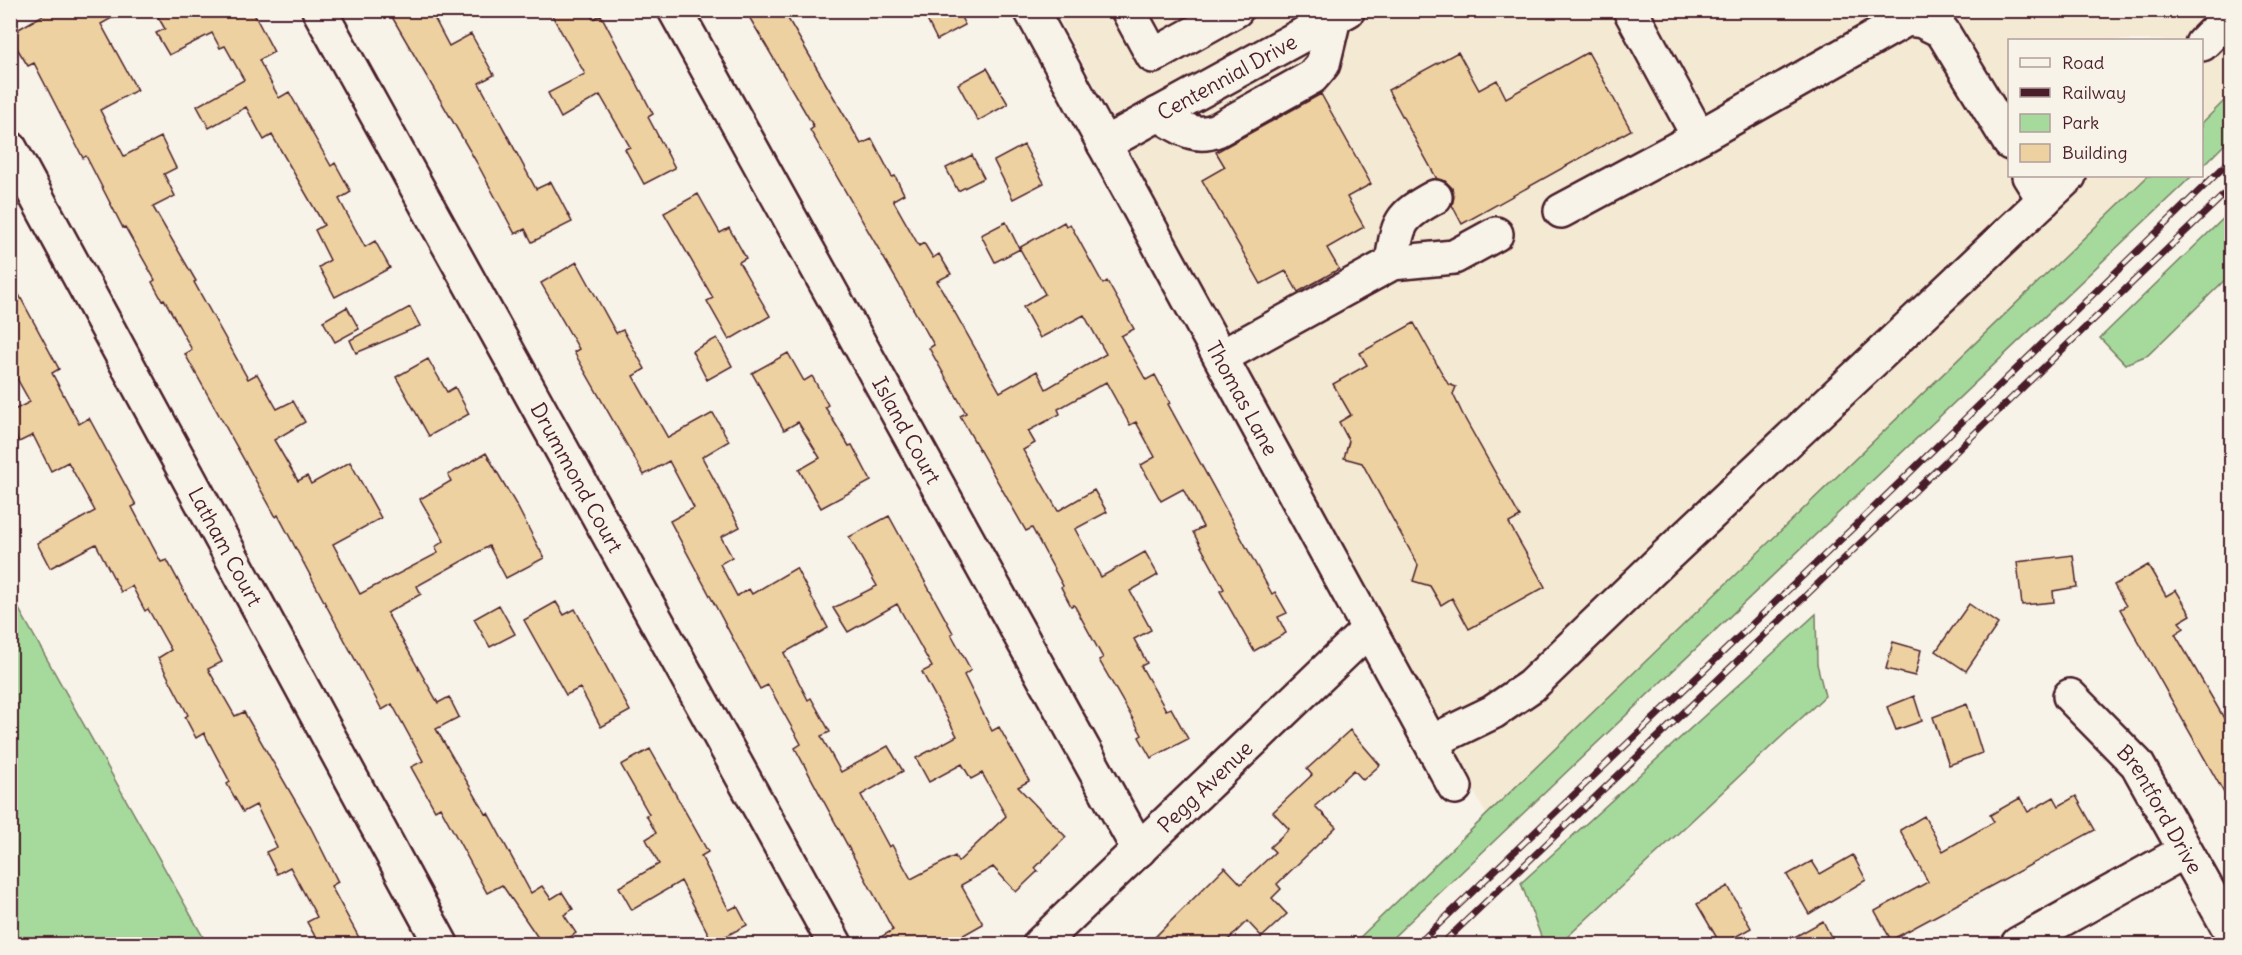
<svg xmlns="http://www.w3.org/2000/svg" width="2242" height="955" viewBox="0 0 2242 955" font-family="Delius,sans-serif">
<style>
.built{fill:#f4e9d3}
.green{fill:#a6da9c;stroke:#787c64;stroke-width:1.5}
.building{fill:#eed1a1;stroke:#4a1f2b;stroke-width:1.5}
.lines{fill:none;stroke-linecap:round;stroke-linejoin:round}
.minor-casing{stroke:#4a1f2b;stroke-width:38}
.minor{stroke:#f7f3e8;stroke-width:33}
.rail-casing{stroke:#4a1f2b;stroke-width:7}
.rail{stroke:#f7f3e8;stroke-width:4.5;stroke-dasharray:14;stroke-linecap:butt}
.labels{text-anchor:middle;dominant-baseline:central;stroke-width:4.5;stroke-linejoin:round;paint-order:stroke}
.street-label{font-size:21px;fill:#4a1f2b;stroke:#f7f3e8}
</style>
<rect width="100%" height="100%" fill="#f7f3e8"/>
<filter id="ink" filterUnits="userSpaceOnUse"><feTurbulence type="fractalNoise" baseFrequency=".0167" numOctaves="2"/><feDisplacementMap in="SourceGraphic" scale="12" xChannelSelector="R" yChannelSelector="G"/><feConvolveMatrix kernelMatrix="1 2 1 2 8 2 1 2 1" color-interpolation-filters="sRGB"/></filter>
<g filter="url(#ink)">
<!-- built -->
<path class="built" d="M1055,11H2231V94L2202,123V40H2010V176H2148L1487,816Z"/>
<!-- green -->
<path class="green" d="M2231,94V138L2202,167V123Z
M2148,176H2192L1386,944H1353Z
M2231,211V274L2148,355L2125,364L2100,338Z
M10,595H11L207,944H11Z
M1816,614L1817,664L1825,696L1565,939H1542L1521,883Z"/>
<!-- building -->
<path class="building" d="M52,10H126L101,24L137,90L100,110L124,156L161,137L176,168L164,174L175,196L153,207L196,281L194,282L248,379L257,374L277,409L293,401L305,422L274,440L298,481L307,476L311,484L350,462L381,518L333,544L360,594L438,553L435,547L444,541L420,499L451,481L448,475L486,453L517,506L544,558L506,578L489,546L417,586L421,594L387,613L438,703L449,697L459,717L436,729L486,814L488,813L531,893L542,886L551,899L562,892L573,909L564,915L576,933L558,945H543L502,885L487,893L440,807L435,810L411,767L423,761L392,704L382,710L278,515L276,517L185,354L192,350L164,299L162,300L152,282L155,280L125,227L123,228L86,156L83,158L34,63L28,66L10,37V34Z
M154,10H256L253,12L274,52L259,60L279,98L289,92L331,166L335,163L351,192L339,199L365,247L375,241L390,268L335,297L319,267L330,260L315,230L324,225L272,135L264,140L246,107L209,128L197,106L244,80L225,46L220,48L212,33L169,55L156,33L165,29Z
M388,10H430L449,46L471,34L494,75L479,83L536,189L551,182L572,222L532,242L525,229L515,234L477,163Z
M549,10H588L593,19L601,15L653,114L648,117L675,168L644,184L625,149L630,147L600,95L561,118L548,93L585,74Z
M745,10H783L861,144L872,139L892,177L895,176L904,194L893,200L919,246L924,243L933,258L939,254L951,274L937,281L1000,392L1037,371L1046,389L1106,354L1084,315L1040,338L1023,307L1045,294L1020,249L995,262L981,235L1006,222L1019,248L1064,222L1066,226L1070,224L1103,284L1107,281L1134,329L1121,336L1146,380L1155,375L1170,403L1168,404L1272,594L1275,592L1287,613L1278,617L1286,633L1254,651L1220,591L1224,589L1193,532L1203,527L1183,489L1161,501L1141,465L1155,457L1136,422L1130,425L1106,382L1058,409L1060,414L1028,431L1035,443L1023,450L1058,511L1094,490L1107,512L1075,529L1101,577L1145,552L1158,575L1130,591L1151,630L1134,639L1147,663L1141,666L1166,710L1171,708L1188,739L1151,758L1139,737L1142,735L1099,660L1103,658L1074,605L1071,606L1061,587L1063,586L1032,528L1026,531L960,416L966,413L929,348L934,345L810,130L814,127Z
M922,10H957L965,25L937,40Z
M1458,52L1479,90L1497,80L1506,98L1588,52L1631,130L1462,224L1452,205L1454,197L1452,188L1445,181L1437,179L1388,90Z
M987,68L1008,104L978,121L958,84Z
M1321,94L1371,184L1347,197L1364,227L1327,248L1339,269L1298,292L1286,271L1261,284L1202,180L1225,167L1216,152Z
M1024,145L1044,183L1013,199L994,161Z
M972,155L984,178L958,191L946,168Z
M698,194L720,233L729,228L746,258L739,262L770,316L729,340L707,301L713,298L664,213Z
M577,262L616,333L623,330L645,369L633,376L668,438L713,413L729,441L702,457L740,527L721,537L732,557L720,564L737,596L749,589L752,594L796,568L828,628L784,653L808,700L811,698L830,732L821,736L841,772L888,746L903,771L861,795L889,847L892,845L911,879L955,856L958,862L1006,816L982,773L971,779L962,764L929,782L916,758L957,736L922,672L932,667L897,604L848,632L833,608L877,586L849,537L889,516L953,633L951,634L971,670L964,675L992,731L999,727L1029,781L1018,787L1066,837L1035,868L1038,871L1016,892L993,867L961,885L983,924L946,945H867L893,930L795,748L801,744L768,685L760,689L670,521L694,508L669,461L644,475L574,352L579,349L541,283Z
M10,278L59,369L52,373L79,424L89,418L136,505L132,507L161,562L167,560L222,662L208,669L235,716L244,712L311,828L338,882L331,886L363,945H320L307,922L317,917L290,867L277,874L266,852L277,847L256,805L243,812L227,784L230,782L204,733L196,738L185,717L188,715L158,658L171,650L148,609L145,611L132,586L121,592L96,544L50,568L37,543L95,511L68,462L51,471L33,435L19,442L10,425V412L30,402L10,366Z
M347,307L359,329L335,342L323,321Z
M410,307L420,326L356,353L350,340Z
M1414,323L1448,384L1456,387L1453,394L1464,417L1520,517L1509,523L1545,587L1469,629L1452,598L1441,605L1430,586L1413,581L1418,565L1362,463L1344,458L1349,441L1339,422L1351,415L1333,384L1367,365L1360,353Z
M717,338L732,366L707,380L692,351Z
M788,353L804,381L812,376L828,405L825,407L849,446L852,445L871,481L821,508L799,470L820,458L798,422L784,430L752,373Z
M428,359L447,392L455,387L469,414L429,436L396,377Z
M2073,555L2077,587L2053,591L2054,602L2022,605L2017,562Z
M2148,565L2166,596L2176,590L2191,615L2179,622L2184,628L2175,634L2232,732V807L2120,609L2126,606L2114,585Z
M556,602L564,615L575,609L630,711L601,727L580,688L566,695L524,620Z
M1969,604L1998,624L1966,671L1936,651Z
M499,605L515,634L490,647L474,619Z
M1893,642L1921,650L1915,676L1886,669Z
M1914,696L1922,721L1896,730L1887,707Z
M1967,704L1982,753L1949,765L1933,717Z
M1350,730L1380,765L1363,780L1354,770L1315,806L1336,827L1277,884L1281,889L1272,898L1287,914L1262,937L1247,921L1223,945H1147L1225,867L1241,884L1275,852L1270,847L1289,829L1273,812L1312,775L1307,769Z
M650,749L708,852L701,856L729,910L737,906L747,925L713,943L681,881L632,910L619,887L659,864L646,839L656,833L646,815L649,814L621,765Z
M2076,796L2095,830L1891,940L1875,911L1928,882L1900,830L1924,816L1943,851L1994,822L1990,815L2020,798L2028,812L2054,797L2059,806Z
M1853,855L1866,880L1809,914L1787,875L1812,861L1820,874Z
M1728,886L1751,928L1721,945L1697,904Z
M1823,921L1835,945H1780Z"/>
<g class="lines">
<defs>
<g id="minor">
<path id="s1" d="M319,10L835,944"/>
<path id="s2" d="M675,10L1139,850"/>
<path id="s3" d="M1031,10L1455,787"/>
<path d="M1128,10L1153,56L1236,10"/>
<path d="M2202,44L2232,14"/>
<path d="M1158,114C1178,125 1193,140 1217,130L1312,77L1323,64L1334,18"/>
<path d="M1699,137L1907,19L1922,21L1942,31L2010,143"/>
<path id="s4" d="M1104,144L1348,10"/>
<path id="s5" d="M10,148L441,944"/>
<path d="M2029,176L2044,200"/>
<path d="M1561,211L1699,137L1630,10"/>
<path d="M1392,263C1398,223 1398,217 1435,197"/>
<path d="M1221,357L1392,263L1454,257L1496,234"/>
<path id="s6" d="M2070,696L2137,764L2232,934"/>
<path d="M1431,742L1493,712L1531,686L1666,556L2069,176"/>
<path id="s7" d="M1040,944L1369,629"/>
<path d="M2018,944L2185,851"/>
</g>
</defs>
<!-- minor casing -->
<use href="#minor" class="minor-casing"/>
<!-- minor -->
<use href="#minor" class="minor"/>
<defs>
<path id="rail" d="M1418,944L1858,523L2232,159
M1442,944L2232,187"/>
</defs>
<!-- rail casing -->
<use href="#rail" class="rail-casing"/>
<!-- rail -->
<use href="#rail" class="rail"/>
</g>
</g>
<g class="labels">
<!-- street labels -->
<g class="street-label">
<text stroke="none"><textPath href="#s4" startOffset="140">Centennial Drive</textPath></text>
<text stroke="none"><textPath href="#s3" startOffset="442">Thomas Lane</textPath></text>
<text stroke="none"><textPath href="#s2" startOffset="480">Island Court</textPath></text>
<text stroke="none"><textPath href="#s1" startOffset="534">Drummond Court</textPath></text>
<text stroke="none"><textPath href="#s5" startOffset="453">Latham Court</textPath></text>
<text stroke="none"><textPath href="#s7" startOffset="228">Pegg Avenue</textPath></text>
<text stroke="none"><textPath href="#s6" startOffset="146">Brentford Drive</textPath></text>
</g>
</g>
<!-- margin -->
<rect width="2242" height="955" fill="none" stroke="#f7f3e8" stroke-width="36"/>
<rect x="18" y="18" width="2206" height="919" fill="none" stroke="#4a1f2b" stroke-width="2" filter="url(#ink)"/>
<!-- legend -->
<rect x="2008" y="39" width="195" height="138" fill="#f7f3e8" stroke="#b29e9c" stroke-width="1.5"/>
<rect x="2020" y="58" width="30" height="9" fill="#f7f3e8" stroke="#b29e9c" stroke-width="1.5"/>
<text x="2062" y="69" font-size="18" fill="#4a1f2b">Road</text>
<rect x="2020" y="88" width="30" height="9" fill="#4a1f2b" stroke="#b29e9c" stroke-width="1.5"/>
<text x="2062" y="99" font-size="18" fill="#4a1f2b">Railway</text>
<rect x="2020" y="114" width="30" height="18" fill="#a6da9c" stroke="#b29e9c" stroke-width="1.5"/>
<text x="2062" y="129" font-size="18" fill="#4a1f2b">Park</text>
<rect x="2020" y="144" width="30" height="18" fill="#eed1a1" stroke="#b29e9c" stroke-width="1.5"/>
<text x="2062" y="159" font-size="18" fill="#4a1f2b">Building</text>
</svg>
